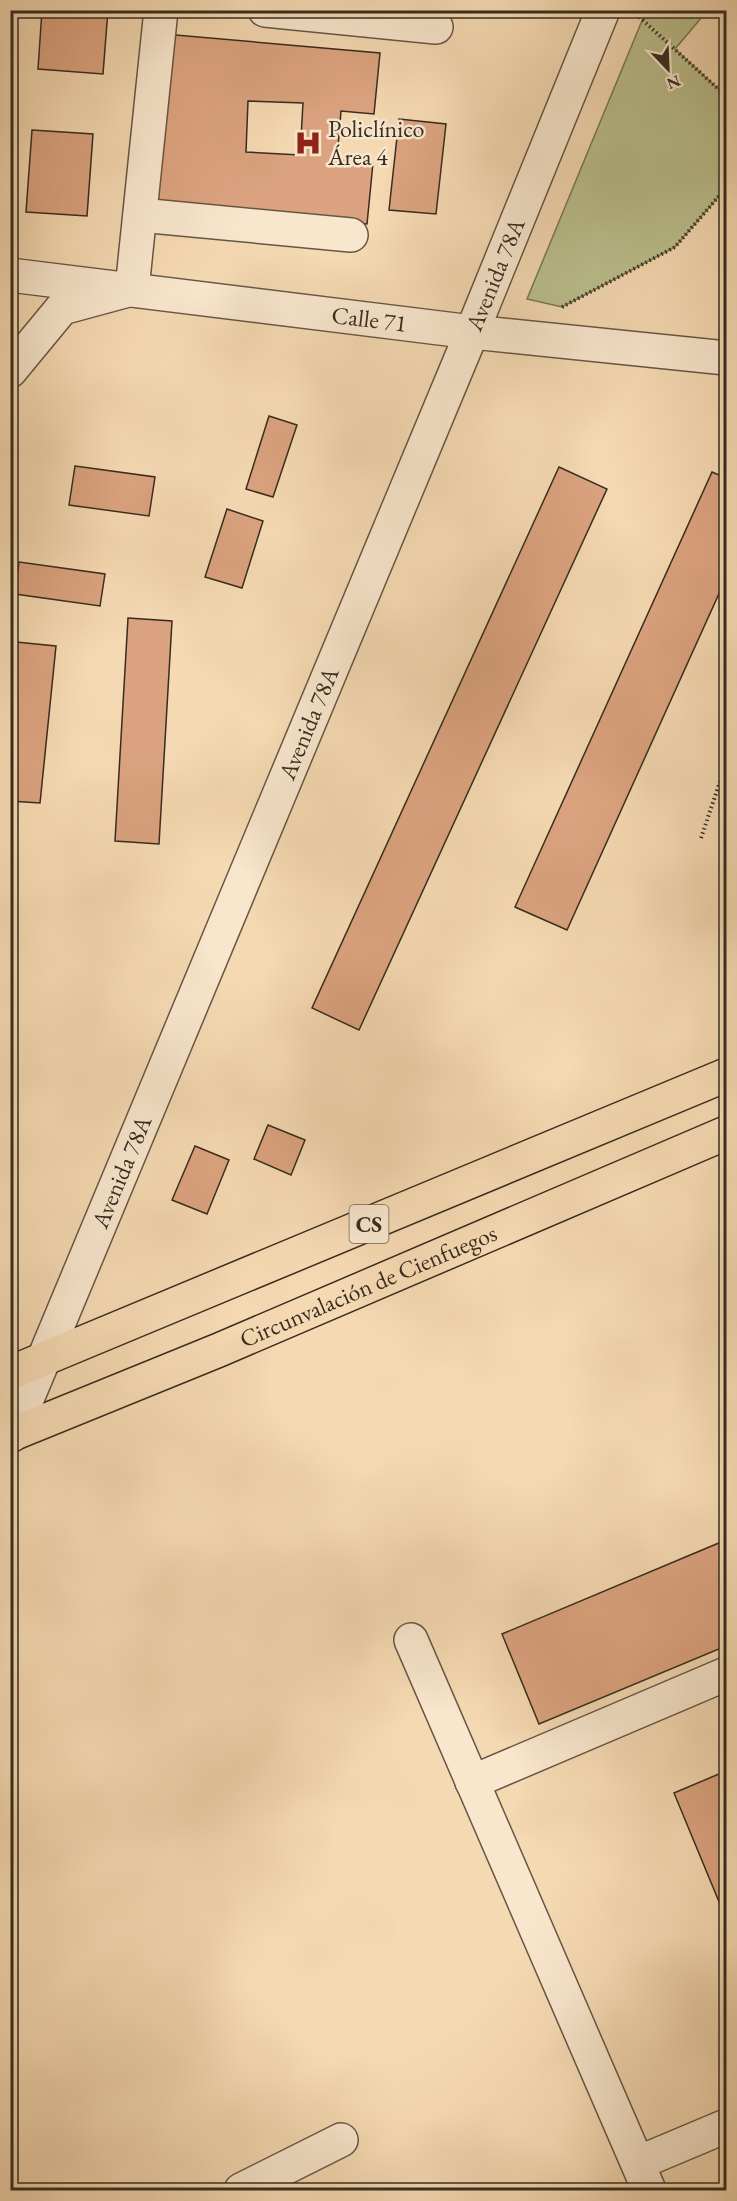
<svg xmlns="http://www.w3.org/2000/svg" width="737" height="2201" font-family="'EB Garamond',serif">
  <rect width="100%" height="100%" fill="#f5d9b2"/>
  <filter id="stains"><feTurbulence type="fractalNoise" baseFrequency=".00333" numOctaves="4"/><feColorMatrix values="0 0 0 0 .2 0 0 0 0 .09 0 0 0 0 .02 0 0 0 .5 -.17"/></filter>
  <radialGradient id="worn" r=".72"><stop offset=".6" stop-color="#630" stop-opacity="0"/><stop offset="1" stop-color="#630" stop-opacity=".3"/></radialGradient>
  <!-- green -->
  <path fill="#babf8d" stroke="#787656" stroke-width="1.5" d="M646 11H707L675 49 726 96V188L675 247 562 307 527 299Z"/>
  <!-- building -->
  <g fill="#dba37f" stroke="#372c20" stroke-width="1.5" fill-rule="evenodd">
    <path d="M42 10H108L103 74 38 69Z"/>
    <path d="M164 34 380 53 374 114 341 111 337 160 373 163 367 224 148 204ZM248 101 303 103 300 155 246 152Z"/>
    <path d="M399 119 446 124 436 214 389 210Z"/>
    <path d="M32 130 93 134 87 216 26 212Z"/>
    <path d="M269 416 297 425 273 497 246 489Z"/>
    <path d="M75 466 155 477 149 516 69 505Z"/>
    <path d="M559 467 607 489 359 1030 312 1008Z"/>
    <path d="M712 472 726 478V578L567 930 515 907Z"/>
    <path d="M227 509 263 521 242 588 205 577Z"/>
    <path d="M19 562 105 574 100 606 15 594Z"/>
    <path d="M128 618 172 621 159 844 115 841Z"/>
    <path d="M16 642 56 646 40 803 10 801V694Z"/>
    <path d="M10 847H13L10 878Z"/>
    <path d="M268 1125 305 1140 291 1175 254 1159Z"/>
    <path d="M195 1146 229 1160 207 1214 172 1200Z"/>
    <path d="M726 1540V1646L539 1724 502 1634Z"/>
    <path d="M726 1771V1907L722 1909 674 1793Z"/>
  </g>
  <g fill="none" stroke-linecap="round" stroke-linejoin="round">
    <defs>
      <g id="minor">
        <path d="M265 10 436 27"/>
        <path d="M140 215 351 235"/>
        <path id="s1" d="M10 275 472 332 726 358"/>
        <path d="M10 371 62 308 132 289 161 10"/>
        <path id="s2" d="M12 1435 472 332 603 10"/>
        <path d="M411 1640 649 2190"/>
        <path d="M472 1782 726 1674"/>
        <path d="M638 2163 726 2126"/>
        <path d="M241 2190 341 2140"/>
      </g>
      <g id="highway">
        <path d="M10 1373 726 1075"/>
        <path id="s3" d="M10 1435 219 1350 726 1133"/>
      </g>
    </defs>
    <!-- minor casing -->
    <use href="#minor" stroke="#665744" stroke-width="36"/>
    <!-- highway casing -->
    <use href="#highway" stroke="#372c20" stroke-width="36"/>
    <!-- path -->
    <g stroke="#372c20" stroke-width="4" stroke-dasharray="1.5 3" stroke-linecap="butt">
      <path d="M636 14 726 96"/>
      <path d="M562 307 675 247 726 188"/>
      <path d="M701 838 726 764"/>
    </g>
    <!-- minor -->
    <use href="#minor" stroke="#f8e6cd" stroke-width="33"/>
    <!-- highway -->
    <use href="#highway" stroke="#f5d9b2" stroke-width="33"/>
  </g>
  <!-- icons -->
  <defs>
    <symbol id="hospital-bare" viewBox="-9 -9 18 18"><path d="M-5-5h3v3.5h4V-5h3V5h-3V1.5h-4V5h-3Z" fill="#8f2418" stroke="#f8e6cd" stroke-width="2.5" paint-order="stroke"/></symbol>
  </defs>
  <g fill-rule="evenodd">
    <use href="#hospital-bare" x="289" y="124" width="38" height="38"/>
  </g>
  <g text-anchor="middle" stroke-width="5" stroke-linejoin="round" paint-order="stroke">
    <!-- shield labels -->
    <rect fill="#f8e6cd" stroke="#716454" stroke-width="1.5" x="349.5" y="1205" width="39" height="38" rx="4.5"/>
    <g font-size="22" font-weight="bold" fill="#372c20">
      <text x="369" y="1232">CS</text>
    </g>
    <!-- poi labels -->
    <g font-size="24" fill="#372c20" stroke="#f8e6cd" text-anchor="start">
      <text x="328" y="137">Policlínico<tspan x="328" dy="28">Área 4</tspan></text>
    </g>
    <!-- street labels -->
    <g font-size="24" fill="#372c20" stroke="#f8e6cd">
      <text dy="8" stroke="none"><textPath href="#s2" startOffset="1257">Avenida 78A</textPath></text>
      <text dy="8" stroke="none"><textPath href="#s1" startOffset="362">Calle 71</textPath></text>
      <text dy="8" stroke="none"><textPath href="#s2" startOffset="771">Avenida 78A</textPath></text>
      <text dy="8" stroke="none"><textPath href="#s2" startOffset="285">Avenida 78A</textPath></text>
      <text dy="8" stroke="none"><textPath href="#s3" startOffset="388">Circunvalación de Cienfuegos</textPath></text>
    </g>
  </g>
  <!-- margin -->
  <rect width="737" height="2201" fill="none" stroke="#f5d9b2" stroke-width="36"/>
  <rect x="12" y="12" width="713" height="2177" fill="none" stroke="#372c20" stroke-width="3"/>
  <rect x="18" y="18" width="701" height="2165" fill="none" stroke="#372c20" stroke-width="1.5"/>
  <!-- north arrow -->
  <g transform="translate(668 69) rotate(157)" stroke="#f8e6cd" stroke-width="4.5" paint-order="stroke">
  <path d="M0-4.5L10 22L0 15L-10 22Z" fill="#372c20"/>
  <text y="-9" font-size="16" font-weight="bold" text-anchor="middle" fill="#372c20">N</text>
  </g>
  <rect width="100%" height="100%" filter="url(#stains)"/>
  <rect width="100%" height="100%" fill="url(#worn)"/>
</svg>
